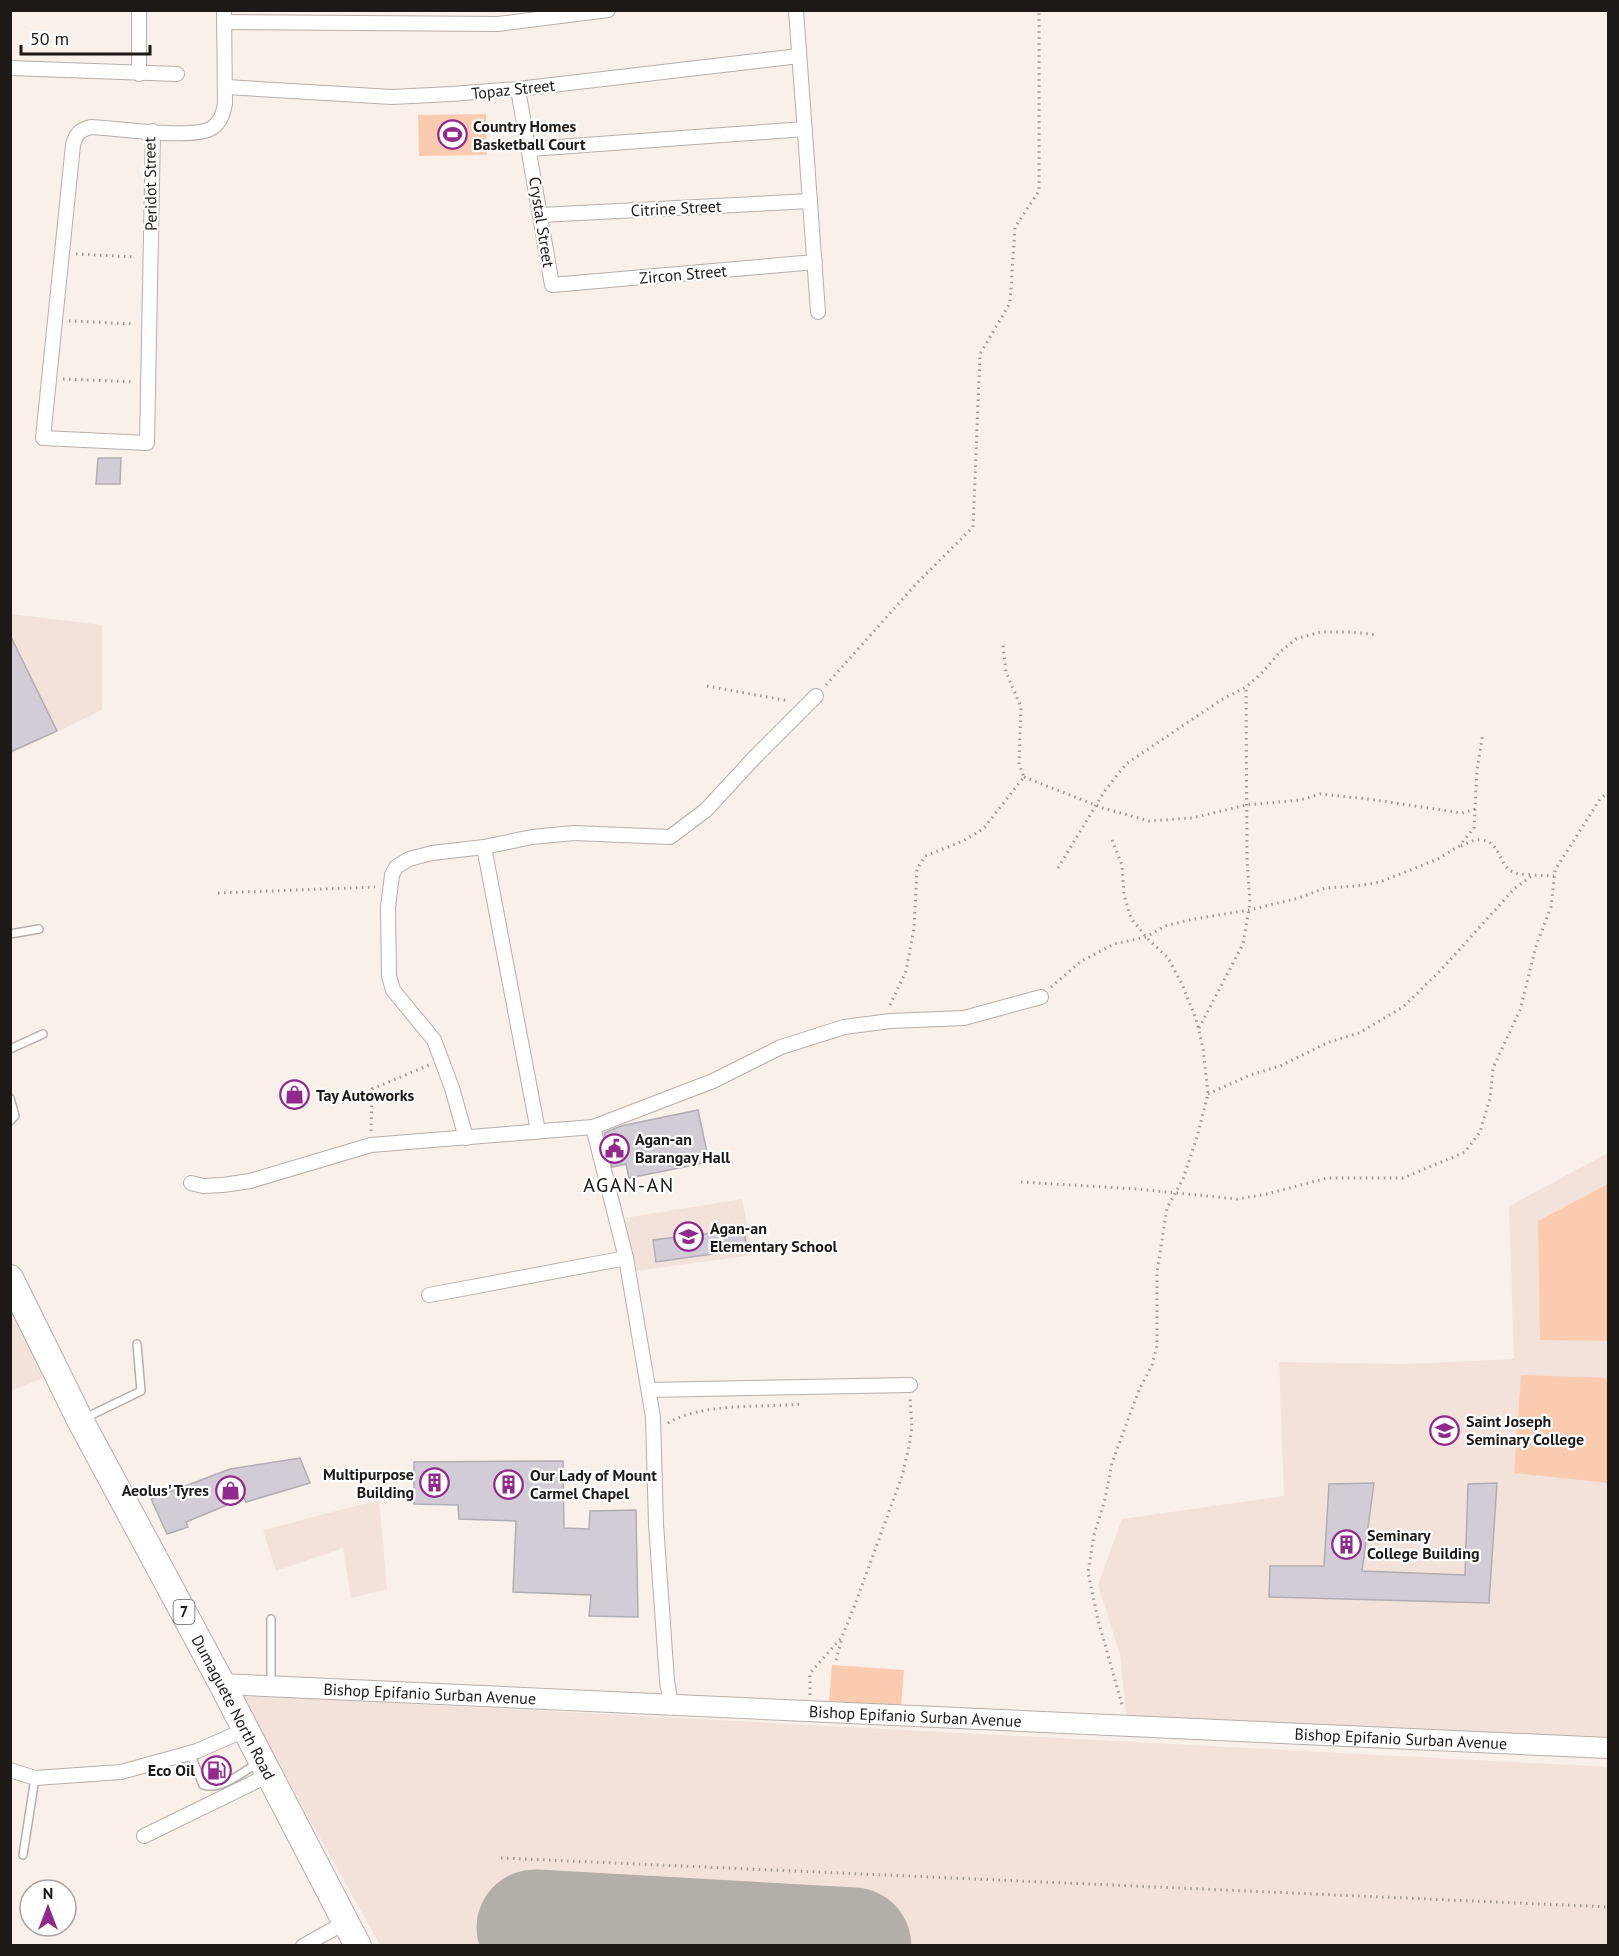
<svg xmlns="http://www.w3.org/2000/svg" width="1619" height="1956" font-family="'PT Sans',sans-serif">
  <rect width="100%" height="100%" fill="#f9f0ea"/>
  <!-- built -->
  <g fill="#f3e2d9">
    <path d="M11 614 102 625V710L11 754Z"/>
    <path d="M1608 1153V1744L1127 1722 1120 1654 1098 1585 1122 1519 1284 1496 1279 1362 1404 1364 1514 1359 1509 1206Z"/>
    <path d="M742 1199 753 1255 636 1271 624 1218Z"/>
    <path d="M10 1308 45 1377 11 1391H10Z"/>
    <path d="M379 1500 387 1589 351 1598 343 1548 276 1571 263 1530Z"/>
    <path d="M240 1695 1608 1767V1945H380Z"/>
  </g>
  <!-- green -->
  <g fill="#fbcbb0">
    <path d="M486 114 487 155 419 156 418 115Z"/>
    <path d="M1608 1184V1341L1540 1340 1538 1221Z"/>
    <path d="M1521 1375 1608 1378V1483L1514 1473Z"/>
    <path d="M832 1665 904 1670 901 1706 829 1701Z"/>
  </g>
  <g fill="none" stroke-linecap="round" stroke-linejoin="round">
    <!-- taxiway -->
    <path stroke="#b4aea9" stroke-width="46" d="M809 1943 811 1946"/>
    <!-- runway -->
    <path stroke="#b4aea9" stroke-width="117" d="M535 1928 853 1946"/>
  </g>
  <!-- building -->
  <g fill="#d1ccd5" stroke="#b1adb4" stroke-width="1.5">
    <path d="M98 458H121L120 484H96Z"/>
    <path d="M10 635 57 731 10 752Z"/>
    <path d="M698 1110 709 1162 629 1178 626 1164 612 1167 604 1133 621 1126Z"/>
    <path d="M744 1229 747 1249 656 1262 653 1240Z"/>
    <path d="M300 1458 310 1483 246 1502 244 1498 186 1522 188 1527 167 1534 151 1499 230 1469Z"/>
    <path d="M563 1461 564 1528 589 1529 590 1511 636 1510 638 1617 589 1616 591 1595 513 1592 516 1521 459 1519 458 1505 414 1504V1462Z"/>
    <path d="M1374 1483 1362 1571 1465 1575 1468 1484 1497 1483 1489 1603 1269 1597 1270 1566H1324L1329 1484Z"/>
  </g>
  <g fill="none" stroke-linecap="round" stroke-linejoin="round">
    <defs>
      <g id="lane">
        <path d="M10 934 39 929"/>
        <path d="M10 1049 43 1034"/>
        <path d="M10 1098 15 1116 10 1121"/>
        <path d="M85 1418 141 1391 137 1344"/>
        <path d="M271 1619V1683"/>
        <path d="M190 1753 203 1785C221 1791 244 1771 259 1762"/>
        <path d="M23 1855 35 1778"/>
      </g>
      <g id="street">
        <path d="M796 10 818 312"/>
        <path d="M224 22 498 24 608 10"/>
        <path d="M10 68 177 74"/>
        <path d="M139 74V10"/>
        <path d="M226 87 392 97 451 94 518 89 799 56"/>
        <path d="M518 89 552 285 815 262"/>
        <path d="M153 131 147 443 43 438 73 145C76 133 80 130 91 127 116 128 194 140 212 128 221 122 223 113 225 104L224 10"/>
        <path d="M530 149 805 129"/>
        <path d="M541 215 810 201"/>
        <path d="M484 847 538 1131"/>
        <path d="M593 1127 626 1258 653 1417 656 1524 667 1681 671 1705"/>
        <path d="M466 1138 452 1088 434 1040 393 990 389 976 388 907 392 875 396 867 409 859 432 853 484 847 532 837 574 833 670 837 706 810 754 758 816 696"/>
        <path d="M191 1183 203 1186 223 1185 250 1181 371 1145 593 1127 713 1081 781 1047 844 1027 890 1021 964 1018 1041 997"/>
        <path d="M429 1295 626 1258"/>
        <path d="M649 1390 910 1385"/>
        <path d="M10 1770 35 1778 121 1772 197 1751 245 1730"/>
        <path d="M144 1836 269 1775"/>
        <path d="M303 1946 346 1922"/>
      </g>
      <g id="secondary">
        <path id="s1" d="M222 1684 1608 1748"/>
      </g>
      <g id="highway">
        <path id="s2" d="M10 1278 80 1420 222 1684 358 1946"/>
      </g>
    </defs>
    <!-- lane casing -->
    <use href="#lane" stroke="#b7aea9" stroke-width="10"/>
    <!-- street casing -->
    <use href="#street" stroke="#b7aea9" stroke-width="16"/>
    <!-- secondary casing -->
    <use href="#secondary" stroke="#b7aea9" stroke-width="22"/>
    <!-- highway casing -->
    <use href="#highway" stroke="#b7aea9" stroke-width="28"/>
    <!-- path -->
    <g stroke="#9e9893" stroke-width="3" stroke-dasharray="1.5 4.5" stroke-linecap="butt">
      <path d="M76 254 135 257"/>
      <path d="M69 321 135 324"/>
      <path d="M63 379 135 382"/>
      <path d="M826 685 916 584 973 527 980 354 1010 303 1015 227 1039 191V10"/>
      <path d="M707 686 789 701"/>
      <path d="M1024 777 1103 808 1149 821 1192 818 1246 805 1300 800 1320 794 1368 799 1462 813 1476 809"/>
      <path d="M1112 840 1122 865 1124 895 1131 918 1146 937 1168 958 1182 984 1196 1019 1203 1048 1208 1094 1197 1137 1183 1179 1167 1208 1157 1272V1346L1152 1365 1139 1390 1112 1463 1105 1499 1094 1535 1088 1572 1098 1620 1123 1708"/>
      <path d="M1461 846C1466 844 1474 839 1480 840 1501 840 1498 866 1513 872 1519 875 1527 874 1533 875"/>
      <path d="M1058 868 1104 792 1126 764 1221 700 1246 687 1261 674 1280 652 1296 639 1320 632H1352L1378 635"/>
      <path d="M218 893 375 887"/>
      <path d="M1051 987 1080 962 1114 944 1146 937 1165 926 1189 920 1249 910 1299 898 1325 888 1357 886 1380 882 1438 859 1459 846 1474 828 1477 770 1483 733"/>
      <path d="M890 1005 906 971 914 928 917 869 925 856 963 841 983 829 1024 777 1019 764 1021 707 1006 672 1003 645"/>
      <path d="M1199 1028 1243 944 1250 903 1247 859 1246 687"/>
      <path d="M1208 1094 1250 1075 1280 1066 1329 1042 1359 1033 1403 1007 1440 971 1514 889 1533 875 1554 876"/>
      <path d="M371 1131 372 1089 429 1065"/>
      <path d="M1021 1182 1137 1189 1237 1199 1267 1194 1327 1178H1403L1465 1152 1480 1132 1490 1098 1493 1068 1520 1010 1536 946 1551 907 1555 870 1600 799 1608 793"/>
      <path d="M668 1423C703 1402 761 1408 802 1404"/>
      <path d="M836 1660 842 1638"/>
      <path d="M810 1695V1673L842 1637 856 1602 902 1476 909 1447 912 1427 910 1398"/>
      <path d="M501 1858 1608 1907"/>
    </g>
    <!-- lane -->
    <use href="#lane" stroke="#fff" stroke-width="7"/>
    <!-- street -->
    <use href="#street" stroke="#fff" stroke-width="14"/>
    <!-- secondary -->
    <use href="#secondary" stroke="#fff" stroke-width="20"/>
    <!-- highway -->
    <use href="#highway" stroke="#fff" stroke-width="26"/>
  </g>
  <!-- icons -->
  <defs>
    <symbol id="stadium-ring" viewBox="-11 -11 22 22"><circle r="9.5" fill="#fff" stroke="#92298c" stroke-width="1.5"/><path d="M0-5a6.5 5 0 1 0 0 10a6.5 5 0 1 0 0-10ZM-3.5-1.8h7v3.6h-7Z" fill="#92298c"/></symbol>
    <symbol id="shop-ring" viewBox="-11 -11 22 22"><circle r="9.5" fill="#fff" stroke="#92298c" stroke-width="1.5"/><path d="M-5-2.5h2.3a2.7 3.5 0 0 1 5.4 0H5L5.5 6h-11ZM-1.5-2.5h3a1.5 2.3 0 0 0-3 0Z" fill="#92298c"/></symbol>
    <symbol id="civic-ring" viewBox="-11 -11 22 22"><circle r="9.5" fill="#fff" stroke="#92298c" stroke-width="1.5"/><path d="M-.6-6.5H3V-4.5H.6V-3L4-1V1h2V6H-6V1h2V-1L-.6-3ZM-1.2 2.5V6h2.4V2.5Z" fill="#92298c"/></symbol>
    <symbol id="school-ring" viewBox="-11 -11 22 22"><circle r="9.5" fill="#fff" stroke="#92298c" stroke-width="1.5"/><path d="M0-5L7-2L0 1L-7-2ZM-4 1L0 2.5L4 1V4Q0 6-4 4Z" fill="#92298c"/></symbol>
    <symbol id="university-ring" viewBox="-11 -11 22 22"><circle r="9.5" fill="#fff" stroke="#92298c" stroke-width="1.5"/><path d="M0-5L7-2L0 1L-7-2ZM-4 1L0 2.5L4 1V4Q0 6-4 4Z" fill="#92298c"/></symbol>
    <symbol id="building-ring" viewBox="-11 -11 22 22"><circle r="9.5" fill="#fff" stroke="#92298c" stroke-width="1.5"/><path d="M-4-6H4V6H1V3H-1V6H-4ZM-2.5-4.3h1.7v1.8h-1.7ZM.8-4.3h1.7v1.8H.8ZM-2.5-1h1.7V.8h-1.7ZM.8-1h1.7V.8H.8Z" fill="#92298c"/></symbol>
    <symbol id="fuel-ring" viewBox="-11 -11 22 22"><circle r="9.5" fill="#fff" stroke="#92298c" stroke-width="1.5"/><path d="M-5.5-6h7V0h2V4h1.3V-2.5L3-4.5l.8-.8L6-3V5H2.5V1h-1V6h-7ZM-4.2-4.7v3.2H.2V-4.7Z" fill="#92298c"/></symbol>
  </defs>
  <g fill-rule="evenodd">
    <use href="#stadium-ring" x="436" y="118" width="33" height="33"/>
    <use href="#shop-ring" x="278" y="1078" width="33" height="33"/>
    <use href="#civic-ring" x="598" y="1132" width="33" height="33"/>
    <use href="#school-ring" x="672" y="1220" width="33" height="33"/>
    <use href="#university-ring" x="1428" y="1414" width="33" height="33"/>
    <use href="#building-ring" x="418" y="1466" width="33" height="33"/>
    <use href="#building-ring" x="492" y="1468" width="33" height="33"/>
    <use href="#shop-ring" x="214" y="1474" width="33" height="33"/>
    <use href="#building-ring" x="1330" y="1528" width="33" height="33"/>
    <use href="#fuel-ring" x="200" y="1754" width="33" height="33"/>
  </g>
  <g text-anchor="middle" stroke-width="4.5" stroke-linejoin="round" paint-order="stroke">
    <!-- shield labels -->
    <rect fill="#fff" stroke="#605e5d" stroke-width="1.5" x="173.5" y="1600" width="21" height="24" rx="4.5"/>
    <g font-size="15" font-weight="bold" fill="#1c1917">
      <text x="184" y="1617">7</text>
    </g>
    <!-- street labels -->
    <g font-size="16" fill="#1c1917" stroke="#fff">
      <text transform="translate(513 89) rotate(-6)" y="6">Topaz Street</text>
      <text transform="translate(150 184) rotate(-91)" y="6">Peridot Street</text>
      <text transform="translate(676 208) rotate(-3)" y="6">Citrine Street</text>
      <text transform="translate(542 222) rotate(81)" y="6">Crystal Street</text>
      <text transform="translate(683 274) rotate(-5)" y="6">Zircon Street</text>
      <text dy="6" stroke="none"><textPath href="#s1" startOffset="208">Bishop Epifanio Surban Avenue</textPath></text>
      <text dy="6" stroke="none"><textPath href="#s2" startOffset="484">Dumaguete North Road</textPath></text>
      <text dy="6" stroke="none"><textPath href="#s1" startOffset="694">Bishop Epifanio Surban Avenue</textPath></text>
      <text dy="6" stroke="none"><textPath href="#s1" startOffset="1180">Bishop Epifanio Surban Avenue</textPath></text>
    </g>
    <!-- poi labels -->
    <g font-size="16" font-weight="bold" fill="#1c1917" stroke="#fff" text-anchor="start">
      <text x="473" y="132">Country Homes<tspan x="473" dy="18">Basketball Court</tspan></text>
      <text x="316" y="1101">Tay Autoworks</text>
      <text x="635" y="1145">Agan-an<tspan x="635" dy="18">Barangay Hall</tspan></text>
      <text x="710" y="1234">Agan-an<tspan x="710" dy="18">Elementary School</tspan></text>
      <text x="1466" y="1427">Saint Joseph<tspan x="1466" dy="18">Seminary College</tspan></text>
      <text x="414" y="1480" text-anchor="end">Multipurpose<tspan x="414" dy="18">Building</tspan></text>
      <text x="530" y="1481">Our Lady of Mount<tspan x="530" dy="18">Carmel Chapel</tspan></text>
      <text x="209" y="1496" text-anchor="end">Aeolus' Tyres</text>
      <text x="1367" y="1541">Seminary<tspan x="1367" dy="18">College Building</tspan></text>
      <text x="195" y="1776" text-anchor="end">Eco Oil</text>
    </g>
    <!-- quarter labels -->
    <g font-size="20" letter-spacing="1.5" fill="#1c1917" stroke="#fff">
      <text x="629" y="1192">AGAN-AN</text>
    </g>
  </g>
  <!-- border -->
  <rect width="1619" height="1956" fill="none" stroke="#1c1917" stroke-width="24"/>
  <!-- north arrow -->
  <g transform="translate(48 1908)"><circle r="28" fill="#ffffff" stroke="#a4a3a2" stroke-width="1.5"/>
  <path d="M0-4.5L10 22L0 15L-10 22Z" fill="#92298c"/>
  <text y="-9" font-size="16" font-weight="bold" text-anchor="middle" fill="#1c1917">N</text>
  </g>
  <!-- scale -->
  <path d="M21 45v9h129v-9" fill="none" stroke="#1c1917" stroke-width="3"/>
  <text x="30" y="45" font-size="18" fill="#1c1917" stroke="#ffffff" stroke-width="4.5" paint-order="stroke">50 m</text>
</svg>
